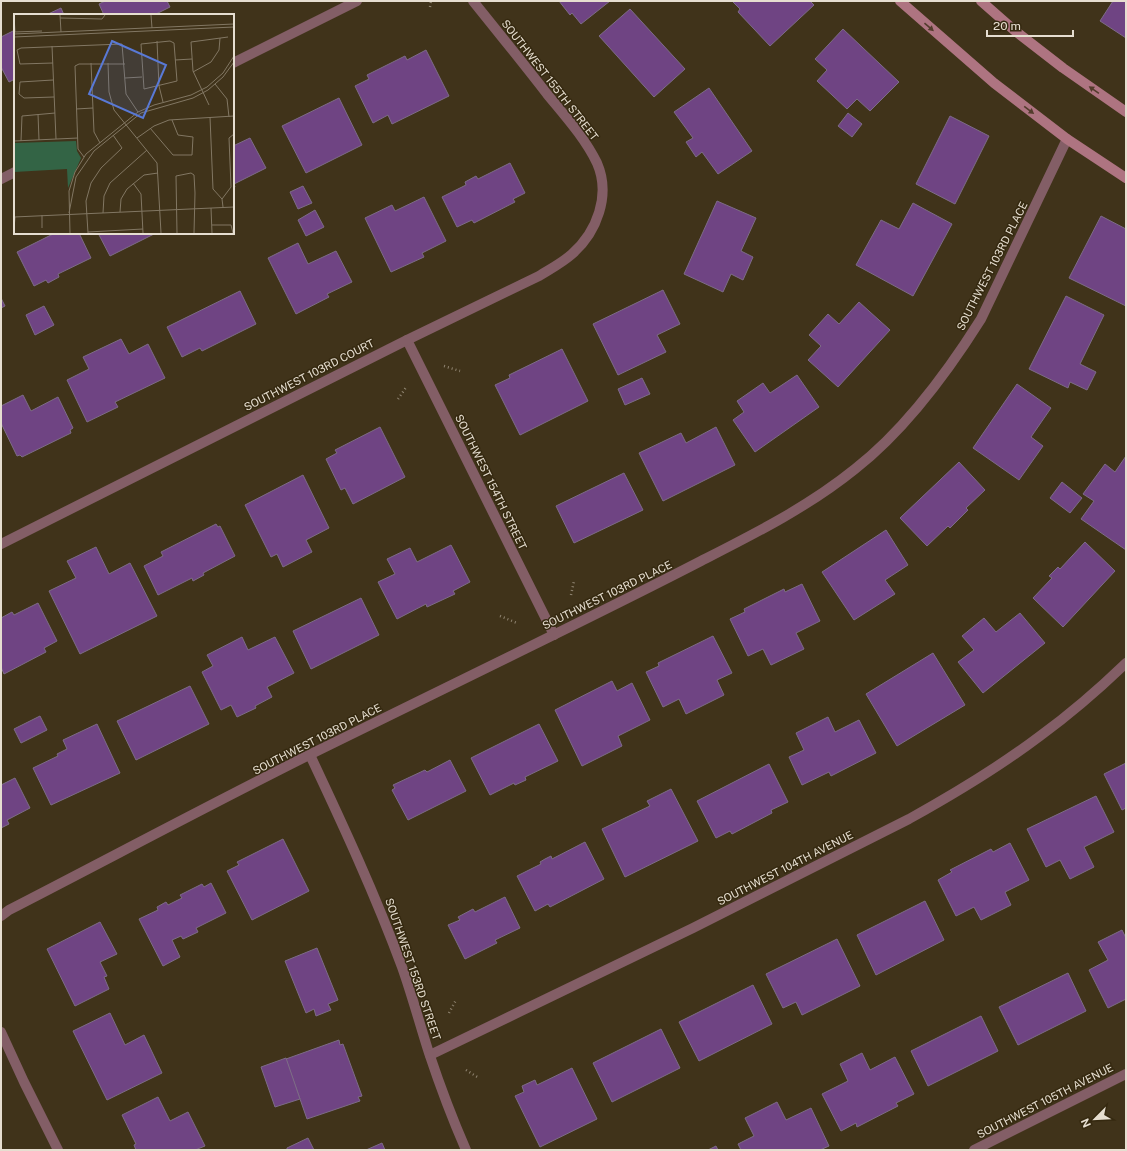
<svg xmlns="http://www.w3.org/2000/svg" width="1127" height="1151" font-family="'Public Sans',sans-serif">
  <rect width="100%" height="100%" fill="#40331a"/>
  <!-- building -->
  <g fill="#6f4483" stroke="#7d6c86">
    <path d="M105 1H167L170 7 154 15H104L99 4Z"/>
    <path d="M559 1H610L581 24 572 13 570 15Z"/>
    <path d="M732 1H810L814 5 770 46 738 12 740 9Z"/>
    <path d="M1113 1H1126V38L1100 21Z"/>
    <path d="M61 8 64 15H46Z"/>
    <path d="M630 9 685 69 654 97 599 36Z"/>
    <path d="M843 29 899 82 870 111 857 99 847 109 817 81 827 70 815 59Z"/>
    <path d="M15 30V79L9 82 1 67V37Z"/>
    <path d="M426 50 449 96 392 124 388 115 373 123 355 86 369 79 367 75 405 56 407 60Z"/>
    <path d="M709 88 752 151 718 174 702 152 696 157 686 142 693 138 674 112Z"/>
    <path d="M339 98 362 145 306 173 282 126Z"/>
    <path d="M848 113 862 124 852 137 838 126Z"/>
    <path d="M950 116 989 136 955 204 916 184Z"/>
    <path d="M250 138 266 168 234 184 235 187 233 188V146Z"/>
    <path d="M510 163 525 193 513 199 515 202 474 223 472 220 457 227 442 197 466 185 465 182 476 176 478 179Z"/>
    <path d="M303 186 312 203 298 209 290 192Z"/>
    <path d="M424 197 446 241 422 253 424 257 391 272 365 218 392 205 395 211Z"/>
    <path d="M717 201 756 218 741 251 753 257 743 280 731 274 723 292 684 274Z"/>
    <path d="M913 203 952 224 913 296 856 265 881 220 899 229Z"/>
    <path d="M315 210 324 227 306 236 298 220Z"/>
    <path d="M1101 216 1126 229V306L1069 278Z"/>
    <path d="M55 233H79L91 258 58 274 59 277 48 283 46 280 34 286 17 252Z"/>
    <path d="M98 233H156L110 256Z"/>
    <path d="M298 243 308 264 336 251 352 282 327 294 329 297 296 314 268 258Z"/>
    <path d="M663 290 680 324 657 335 666 352 618 375 593 324Z"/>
    <path d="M240 291 256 324 202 351 200 348 182 357 167 327Z"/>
    <path d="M1066 296 1104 315 1080 364 1096 372 1087 390 1070 382 1068 388 1029 369Z"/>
    <path d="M1 298 5 306 1 308Z"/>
    <path d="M859 302 890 330 838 387 808 360 821 346 809 335 828 314 839 324Z"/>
    <path d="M44 306 54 325 35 335 26 315Z"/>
    <path d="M121 339 129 354 148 344 165 378 115 402 118 407 87 422 67 380 89 369 83 357Z"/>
    <path d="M562 349 588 401 520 435 495 385 510 378 509 375Z"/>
    <path d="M797 375 819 407 755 452 733 420 744 412 737 401 763 383 770 393Z"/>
    <path d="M642 378 650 394 625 405 618 389Z"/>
    <path d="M1017 384 1051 408 1031 437 1043 446 1019 480 973 448Z"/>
    <path d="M23 395 31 411 58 397 73 428 70 430 71 433 22 457 20 455 17 456 1 423V406Z"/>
    <path d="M380 427 405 477 353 504 345 488 341 490 326 459 337 453 335 450Z"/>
    <path d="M716 427 735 465 663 501 639 453 681 433 686 443Z"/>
    <path d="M1126 456V550L1081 519 1094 501 1083 494 1105 464 1115 472Z"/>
    <path d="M959 462 985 490 966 508 968 510 950 528 948 526 927 546 900 518Z"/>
    <path d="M624 473 643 510 574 543 556 506Z"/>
    <path d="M303 475 329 528 306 540 312 552 283 567 277 554 271 557 245 505Z"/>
    <path d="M1062 482 1082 498 1070 513 1050 498Z"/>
    <path d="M216 524 218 527 220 526 235 556 203 573 204 575 193 581 192 578 158 595 144 566 163 556 161 552Z"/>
    <path d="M886 530 908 565 885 580 895 594 854 620 822 572Z"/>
    <path d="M1085 542 1115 571 1063 627 1033 598 1052 578 1049 576 1058 567 1060 569Z"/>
    <path d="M451 545 470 582 453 591 455 594 427 607 426 604 397 619 378 582 395 574 387 559 410 548 417 562Z"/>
    <path d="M96 547 109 574 130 563 157 616 80 654 49 591 76 578 67 561Z"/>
    <path d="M802 584 820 621 796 633 804 649 771 665 763 649 748 656 730 619 745 612 744 609 784 589 785 592Z"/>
    <path d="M361 598 379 635 311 669 293 631Z"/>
    <path d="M38 603 57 641 44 648 46 652 4 674 1 667V618L12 612 14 615Z"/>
    <path d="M1020 613 1045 643 983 693 958 662 974 650 962 636 984 618 996 632Z"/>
    <path d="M713 636 732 673 717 680 724 695 686 714 679 699 663 707 646 672 659 666 658 663Z"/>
    <path d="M242 637 248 650 275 637 294 673 267 687 272 697 255 706 256 708 237 717 231 705 221 710 202 672 213 666 207 655Z"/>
    <path d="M933 653 965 705 897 746 866 694Z"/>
    <path d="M612 681 617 691 632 683 650 720 618 736 622 746 582 766 555 710Z"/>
    <path d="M190 686 209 724 136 760 117 721Z"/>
    <path d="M40 716 47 730 21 743 14 729Z"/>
    <path d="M828 717 835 732 859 720 876 753 831 776 829 772 802 785 789 757 804 750 796 733Z"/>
    <path d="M97 724 120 773 51 805 33 768 58 756 57 754 67 749 63 740Z"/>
    <path d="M539 724 558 761 525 777 526 780 515 785 514 783 490 795 471 758Z"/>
    <path d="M450 760 466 791 408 820 392 790 395 788 393 785 425 770 427 772Z"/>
    <path d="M1126 763V808L1122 810 1104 774Z"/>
    <path d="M769 764 788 802 771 810 772 813 732 834 730 831 716 838 697 801Z"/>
    <path d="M15 778 30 808 7 820 9 824 1 828V785Z"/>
    <path d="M671 789 698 841 625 877 602 829 650 806 647 801Z"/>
    <path d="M1096 796 1114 832 1084 847 1094 867 1070 879 1060 860 1046 867 1027 829Z"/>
    <path d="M283 839 309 891 252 920 227 871 239 865 237 862Z"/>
    <path d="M585 842 604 879 550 907 548 904 535 911 517 876 541 864 540 862 545 859 551 856 552 859Z"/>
    <path d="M1010 843 1029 880 1005 892 1011 905 981 920 974 907 956 916 938 880 952 872 950 870 991 849 993 852Z"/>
    <path d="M211 883 226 913 196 928 198 932 183 939 181 936 172 940 180 957 163 966 139 919 158 910 157 907 166 902 168 905 182 898 180 895 202 884 204 887Z"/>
    <path d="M505 897 520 928 495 940 497 943 465 959 448 925 460 920 458 917 473 909 475 912Z"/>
    <path d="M925 901 944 940 876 975 857 935Z"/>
    <path d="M100 922 117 954 100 962 107 976 104 977 109 989 75 1006 47 949Z"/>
    <path d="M1122 930 1126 938V999L1108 1008 1089 970 1108 960 1098 942Z"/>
    <path d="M837 939 860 986 802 1015 796 1002 783 1008 766 974Z"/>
    <path d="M317 948 338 1000 328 1004 331 1010 316 1016 314 1009 306 1013 285 961Z"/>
    <path d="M1068 973 1086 1011 1018 1045 999 1007Z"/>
    <path d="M753 985 772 1024 699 1061 679 1022Z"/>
    <path d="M110 1013 125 1045 144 1035 162 1073 107 1100 73 1031Z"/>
    <path d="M981 1016 998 1051 928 1086 911 1051Z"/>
    <path d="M661 1029 680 1068 612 1102 593 1063Z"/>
    <path d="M339 1040 340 1045 343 1044 362 1096 358 1097 360 1101 307 1119 286 1059Z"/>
    <path d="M862 1053 870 1070 895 1057 914 1094 896 1103 898 1106 857 1127 856 1123 841 1131 822 1094 848 1081 840 1064Z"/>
    <path d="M286 1058 300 1099 275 1107 261 1067Z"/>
    <path d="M572 1068 597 1119 540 1147 515 1096 524 1092 522 1086 535 1080 537 1085Z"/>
    <path d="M158 1097 170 1121 188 1112 205 1146 195 1150H136L134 1145 136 1144 122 1115Z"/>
    <path d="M777 1102 786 1120 811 1108 829 1146 820 1150H741L738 1144 754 1136 745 1118Z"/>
    <path d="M308 1138 314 1150H287V1148Z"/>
    <path d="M382 1143 385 1150H366Z"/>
    <path d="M716 1146 718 1150H708Z"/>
  </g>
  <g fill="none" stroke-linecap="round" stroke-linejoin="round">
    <!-- path -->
    <g stroke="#908572" stroke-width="2.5" stroke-dasharray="1 3" stroke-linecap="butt">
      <path d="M430 7 431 1"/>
      <path d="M444 366 460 371"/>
      <path d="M398 399 407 386"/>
      <path d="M571 595 574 581"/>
      <path d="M500 616 517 623"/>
      <path d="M449 1013 456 1000"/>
      <path d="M466 1070 479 1078"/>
    </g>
    <!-- street -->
    <g stroke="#835e66" stroke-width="10">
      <path d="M233 63 357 1"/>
      <path d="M1 179 15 172"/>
      <path d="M407 340 554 635"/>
      <path d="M1 544 407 340 539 276C550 269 562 263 572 254 597 232 611 195 597 163 585 138 565 116 547 94 523 63 498 32 473 1"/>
      <path d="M310 755C343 825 375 894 402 967 412 995 420 1025 429 1053 440 1086 452 1118 466 1150"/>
      <path d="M1 916 9 910C110 858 211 804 313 753 383 718 454 684 525 649 584 620 643 591 701 561 754 534 808 507 855 469 905 430 947 373 981 319L1067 139"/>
      <path d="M1 1032 24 1082 58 1150"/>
      <path d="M430 1055 693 928 909 819C954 794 999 767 1040 736 1070 714 1099 689 1126 663"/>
      <path d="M974 1150 1126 1074"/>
    </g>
    <!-- secondary -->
    <g stroke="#ae7481" stroke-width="10">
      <path d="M900 1 994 83 1067 139 1126 178"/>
      <path d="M981 1 1014 30 1063 68 1126 112"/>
    </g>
  </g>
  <!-- one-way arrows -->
  <defs><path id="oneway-solid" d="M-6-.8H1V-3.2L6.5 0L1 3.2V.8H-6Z"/></defs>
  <g fill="#533c2c">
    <use href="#oneway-solid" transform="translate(929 27) rotate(41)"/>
    <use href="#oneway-solid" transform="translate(1094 90) rotate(-145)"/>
    <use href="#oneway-solid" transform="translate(1029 110) rotate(37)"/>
  </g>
  <g text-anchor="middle" stroke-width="3" stroke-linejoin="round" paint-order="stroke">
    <!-- street labels -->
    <g font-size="11" fill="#e6ded0" stroke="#352910">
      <text transform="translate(550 80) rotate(52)" y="4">SOUTHWEST 155TH STREET</text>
      <text transform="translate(992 266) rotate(-63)" y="4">SOUTHWEST 103RD PLACE</text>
      <text transform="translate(309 375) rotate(-27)" y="4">SOUTHWEST 103RD COURT</text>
      <text transform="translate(491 482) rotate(64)" y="4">SOUTHWEST 154TH STREET</text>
      <text transform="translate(607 595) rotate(-26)" y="4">SOUTHWEST 103RD PLACE</text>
      <text transform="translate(317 739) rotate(-27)" y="4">SOUTHWEST 103RD PLACE</text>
      <text transform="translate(785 868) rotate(-27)" y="4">SOUTHWEST 104TH AVENUE</text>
      <text transform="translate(413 969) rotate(71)" y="4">SOUTHWEST 153RD STREET</text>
      <text transform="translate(1045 1101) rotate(-27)" y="4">SOUTHWEST 105TH AVENUE</text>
    </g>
  </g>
  <!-- overview -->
  <g transform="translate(14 14)">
    <rect width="220" height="220" fill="#40331a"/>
    <path d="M62 127 63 137 67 144 54 174 53 155 0 158V129Z" fill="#336445"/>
    <path fill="none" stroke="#827763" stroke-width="1" d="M46 1 47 18M137 1 138 14M0 2 1 18M46 4 88 5 91 1M0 18 28 17M0 20 220 10M0 23 220 13M143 27 145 72 149 88M156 27 160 29 163 67 130 75 127 30ZM38 32 42 125M161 46 178 45M39 49 6 50 3 36 7 34 108 30 112 80 124 98M77 49 80 118 86 129M94 49 95 78 100 96 143 149 147 219M179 58 197 48 205 36 206 24M111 64 128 63M39 66 6 68 5 80 10 84 40 83M201 70 213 85 215 103M195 91 179 57 177 28 214 23M62 95 79 94M24 100 25 126M196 103 199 175 208 185M136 114 159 141H178L179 123 164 121 158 106M123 124 140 112 155 106 220 102M0 127 64 124M7 127 8 102 41 99M70 143 64 135 61 52 65 50H111M119 169 127 180 129 219M209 193 208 185 217 173 215 124 220 120M197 194 198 219M106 198 107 185 113 175 130 161 144 159M55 199 62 163 80 137 127 99 179 84 194 76 209 63 220 48M89 199 90 182 96 169 133 136M0 203 220 193M198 211H217L219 219M28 214V201M0 215 1 203M74 218 129 215M56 219 55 177 61 158 72 140 124 98 140 91 177 81 193 73 209 59 220 42M74 219 72 187 77 169 87 154 108 134 99 121M163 219 162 162 177 159 180 161 181 179 180 219"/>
    <path fill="#5979d6" fill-opacity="0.15" stroke="#5979d6" stroke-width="2" d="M98 27 152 51 129 104 75 80Z"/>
    <rect width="220" height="220" fill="none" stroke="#e6ded0" stroke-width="2"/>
  </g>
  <!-- border -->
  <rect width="1127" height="1151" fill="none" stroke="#e6ded0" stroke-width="4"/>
  <!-- north arrow -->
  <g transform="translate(1095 1119) rotate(246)" stroke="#352910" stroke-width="3" paint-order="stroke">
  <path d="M0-3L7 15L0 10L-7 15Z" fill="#e6ded0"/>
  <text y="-6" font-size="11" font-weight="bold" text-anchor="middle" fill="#e6ded0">N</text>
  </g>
  <!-- scale -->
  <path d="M987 30v6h86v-6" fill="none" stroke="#e6ded0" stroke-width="2"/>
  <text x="993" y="30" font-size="12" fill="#e6ded0" stroke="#352910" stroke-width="3" paint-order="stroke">20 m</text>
</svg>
